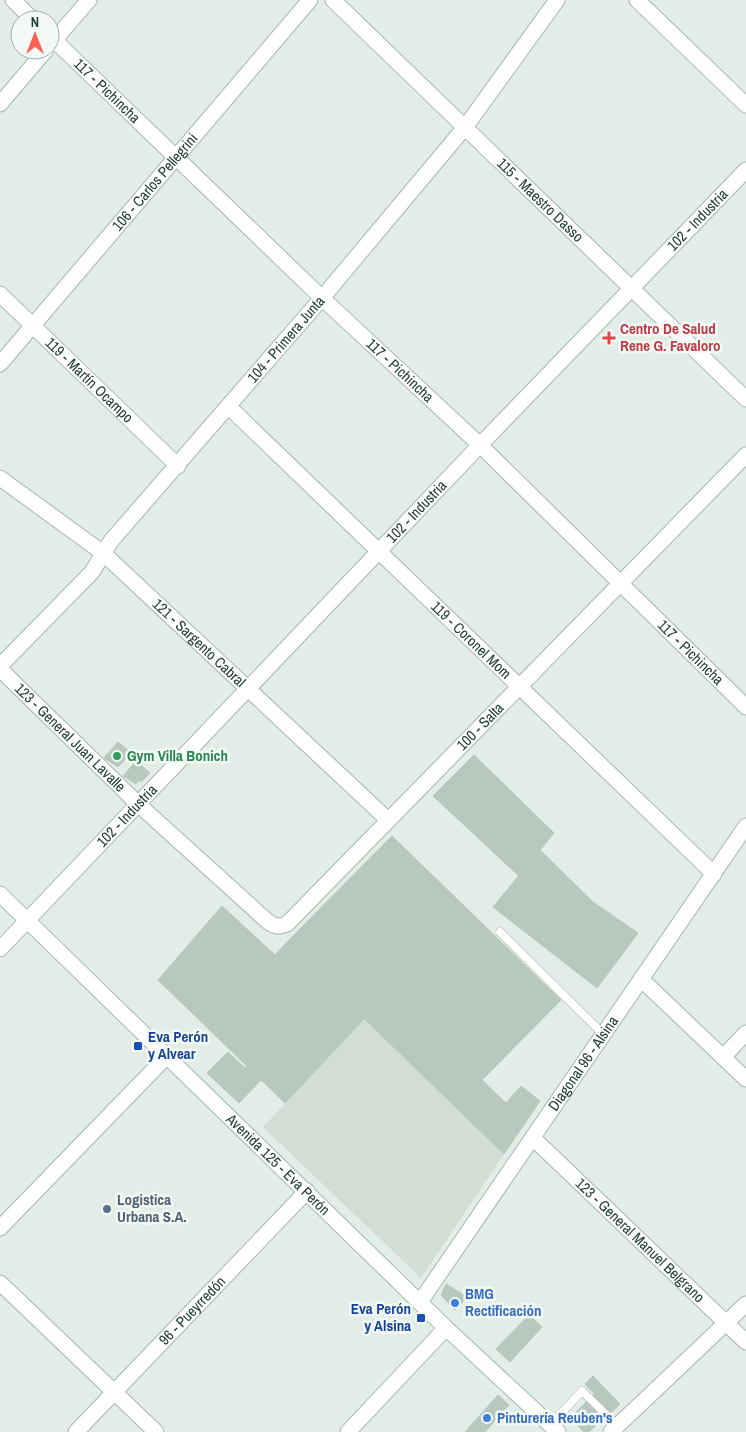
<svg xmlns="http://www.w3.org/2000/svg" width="746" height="1432" font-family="'Archivo Narrow',sans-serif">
  <rect width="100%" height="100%" fill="#e3ede7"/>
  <!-- built -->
  <path fill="#d1ddd5" d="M364 1019 504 1154 421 1278 263 1127Z"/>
  <!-- building -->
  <g fill="#b8c8bf" stroke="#b5c7bd">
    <path d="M118 742 131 753 118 767 104 758Z"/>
    <path d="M474 755 554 833 519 876 433 796Z"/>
    <path d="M136 761 150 773 141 782 139 780 136 784 123 776Z"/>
    <path d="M392 836 561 1000 482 1080 506 1103 521 1086 540 1101 504 1154 286 943Z"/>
    <path d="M540 850 593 902 638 933 597 988 493 907Z"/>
    <path d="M222 906 275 955 286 943 364 1019 285 1103 158 980Z"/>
    <path d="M228 1052 245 1068 247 1066 261 1080 239 1103 207 1073Z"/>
    <path d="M446 1284 467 1297 455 1310 441 1295Z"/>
    <path d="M529 1315 542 1327 510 1362 496 1349Z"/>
    <path d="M593 1376 620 1404 612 1412 585 1384Z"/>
    <path d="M594 1394 611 1411 589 1432H584L570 1418Z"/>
    <path d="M498 1395 509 1405 485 1432H465Z"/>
  </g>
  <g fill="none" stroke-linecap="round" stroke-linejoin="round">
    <defs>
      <g id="lane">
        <path d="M500 932 603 1034"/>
        <path d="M550 1425 582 1391 617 1425"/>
      </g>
      <g id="street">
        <path d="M13 0 33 20"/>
        <path id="s1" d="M333 0 746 399"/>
        <path d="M637 0 746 105"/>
        <path id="s2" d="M50 36 322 298 480 445 746 707"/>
        <path d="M50 45 89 0"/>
        <path d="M0 104 46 50"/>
        <path id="s3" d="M0 294 178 466"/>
        <path id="s4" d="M0 364 310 0"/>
        <path id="s5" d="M229 407 714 874"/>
        <path id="s6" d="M0 478 103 553 388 820"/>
        <path id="s7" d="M0 666 92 572 111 541 322 298 466 126 557 0"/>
        <path id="s8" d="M0 669 138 804 266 920C273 926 278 928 287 924L746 455"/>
        <path id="s9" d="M0 949 480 445 746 170"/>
        <path d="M641 979 746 1079"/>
        <path d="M723 1057 746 1033"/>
        <path id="s10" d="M533 1138 746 1342"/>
        <path d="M0 1228 167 1056"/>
        <path d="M0 1283 156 1432"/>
        <path id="s11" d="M420 1302 746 826"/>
        <path id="s12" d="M76 1432 307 1191"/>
        <path d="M348 1432 446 1328"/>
        <path d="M611 1432 746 1304"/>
      </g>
      <g id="secondary">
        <path id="s13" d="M0 894 446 1328 558 1432"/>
      </g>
    </defs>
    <!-- lane casing -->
    <use href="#lane" stroke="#a5b6ad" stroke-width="9"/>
    <!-- street casing -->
    <use href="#street" stroke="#a5b6ad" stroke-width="17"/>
    <!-- secondary casing -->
    <use href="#secondary" stroke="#a0baad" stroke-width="17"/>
    <!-- lane -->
    <use href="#lane" stroke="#fff" stroke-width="8"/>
    <!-- street -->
    <use href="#street" stroke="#fff" stroke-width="15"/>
    <!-- secondary -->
    <use href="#secondary" stroke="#fff" stroke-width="15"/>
  </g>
  <!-- markers -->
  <path fill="#e0444e" stroke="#f3faf5" stroke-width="2" d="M606.5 330.5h5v5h5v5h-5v5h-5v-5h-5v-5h5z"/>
  <circle fill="#2e9e5b" stroke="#f3faf5" stroke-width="2" cx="117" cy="756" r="5"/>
  <g fill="#1a4fb4" stroke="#f3faf5" stroke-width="2">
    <rect x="133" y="1041" width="10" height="10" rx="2.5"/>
    <rect x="416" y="1313" width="10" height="10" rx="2.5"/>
  </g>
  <circle fill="#5c6f8a" stroke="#f3faf5" stroke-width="2" cx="107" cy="1209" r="5"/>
  <g fill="#3f7fe0" stroke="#f3faf5" stroke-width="2">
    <circle cx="455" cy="1303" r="5"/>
    <circle cx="487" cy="1418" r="5"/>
  </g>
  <g text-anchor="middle" stroke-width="5" stroke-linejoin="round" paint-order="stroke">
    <!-- street labels -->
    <g font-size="15" fill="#214033" stroke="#f3faf5">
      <text dy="5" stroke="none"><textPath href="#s2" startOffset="79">117 - Pichincha</textPath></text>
      <text dy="5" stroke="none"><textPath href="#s4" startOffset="239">106 - Carlos Pellegrini</textPath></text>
      <text dy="5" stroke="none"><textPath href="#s1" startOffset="288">115 - Maestro Dasso</textPath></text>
      <text dy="5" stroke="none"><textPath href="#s9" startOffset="1009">102 - Industria</textPath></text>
      <text dy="5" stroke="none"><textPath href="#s7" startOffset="435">104 - Primera Junta</textPath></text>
      <text dy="5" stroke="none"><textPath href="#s2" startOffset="484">117 - Pichincha</textPath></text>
      <text dy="5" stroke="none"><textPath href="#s3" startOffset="124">119 - Martín Ocampo</textPath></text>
      <text dy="5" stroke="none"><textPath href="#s9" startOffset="604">102 - Industria</textPath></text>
      <text dy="5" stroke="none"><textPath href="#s5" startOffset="336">119 - Coronel Mom</textPath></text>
      <text dy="5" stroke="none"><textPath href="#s6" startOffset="259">121 - Sargento Cabral</textPath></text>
      <text dy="5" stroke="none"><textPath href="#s2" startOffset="889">117 - Pichincha</textPath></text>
      <text dy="5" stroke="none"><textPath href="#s8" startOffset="665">100 - Salta</textPath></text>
      <text dy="5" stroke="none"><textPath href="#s8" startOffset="98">123 - General Juan Lavalle</textPath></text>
      <text dy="5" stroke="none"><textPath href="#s9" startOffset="184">102 - Industria</textPath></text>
      <text dy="5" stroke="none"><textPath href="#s11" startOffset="289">Diagonal 96 - Alsina</textPath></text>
      <text dy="5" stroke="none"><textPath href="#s13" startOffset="388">Avenida 125 - Eva Perón</textPath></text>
      <text dy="5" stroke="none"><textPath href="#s10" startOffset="148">123 - General Manuel Belgrano</textPath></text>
      <text dy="5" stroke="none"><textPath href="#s12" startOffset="168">96 - Pueyrredón</textPath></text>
    </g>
    <!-- health labels -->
    <g font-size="15" font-weight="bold" fill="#be3a42" stroke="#f3faf5" text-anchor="start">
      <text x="620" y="334">Centro De Salud<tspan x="620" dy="17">Rene G. Favaloro</tspan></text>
    </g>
    <!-- leisure labels -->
    <g font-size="15" font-weight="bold" fill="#27864d" stroke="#f3faf5" text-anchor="start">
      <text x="127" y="761">Gym Villa Bonich</text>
    </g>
    <!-- transit labels -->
    <g font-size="15" font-weight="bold" fill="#164399" stroke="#f3faf5" text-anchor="start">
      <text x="148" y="1042">Eva Perón<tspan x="148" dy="17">y Alvear</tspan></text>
      <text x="411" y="1314" text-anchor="end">Eva Perón<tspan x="411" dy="17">y Alsina</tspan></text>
    </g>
    <!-- service labels -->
    <g font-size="15" font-weight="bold" fill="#4e5e75" stroke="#f3faf5" text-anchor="start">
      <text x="117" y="1205">Logistica<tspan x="117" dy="17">Urbana S.A.</tspan></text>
    </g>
    <!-- shop labels -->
    <g font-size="15" font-weight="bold" fill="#366cbe" stroke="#f3faf5" text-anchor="start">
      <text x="465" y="1299">BMG<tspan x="465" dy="17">Rectificación</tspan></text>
      <text x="497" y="1423">Pinturería Reuben's</text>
    </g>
  </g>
  <!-- north arrow -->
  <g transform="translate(35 35)"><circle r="24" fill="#f3faf5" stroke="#9fb0a7"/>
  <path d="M0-4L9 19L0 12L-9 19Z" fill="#f96255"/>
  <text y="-8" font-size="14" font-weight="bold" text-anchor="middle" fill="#214033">N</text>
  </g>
</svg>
